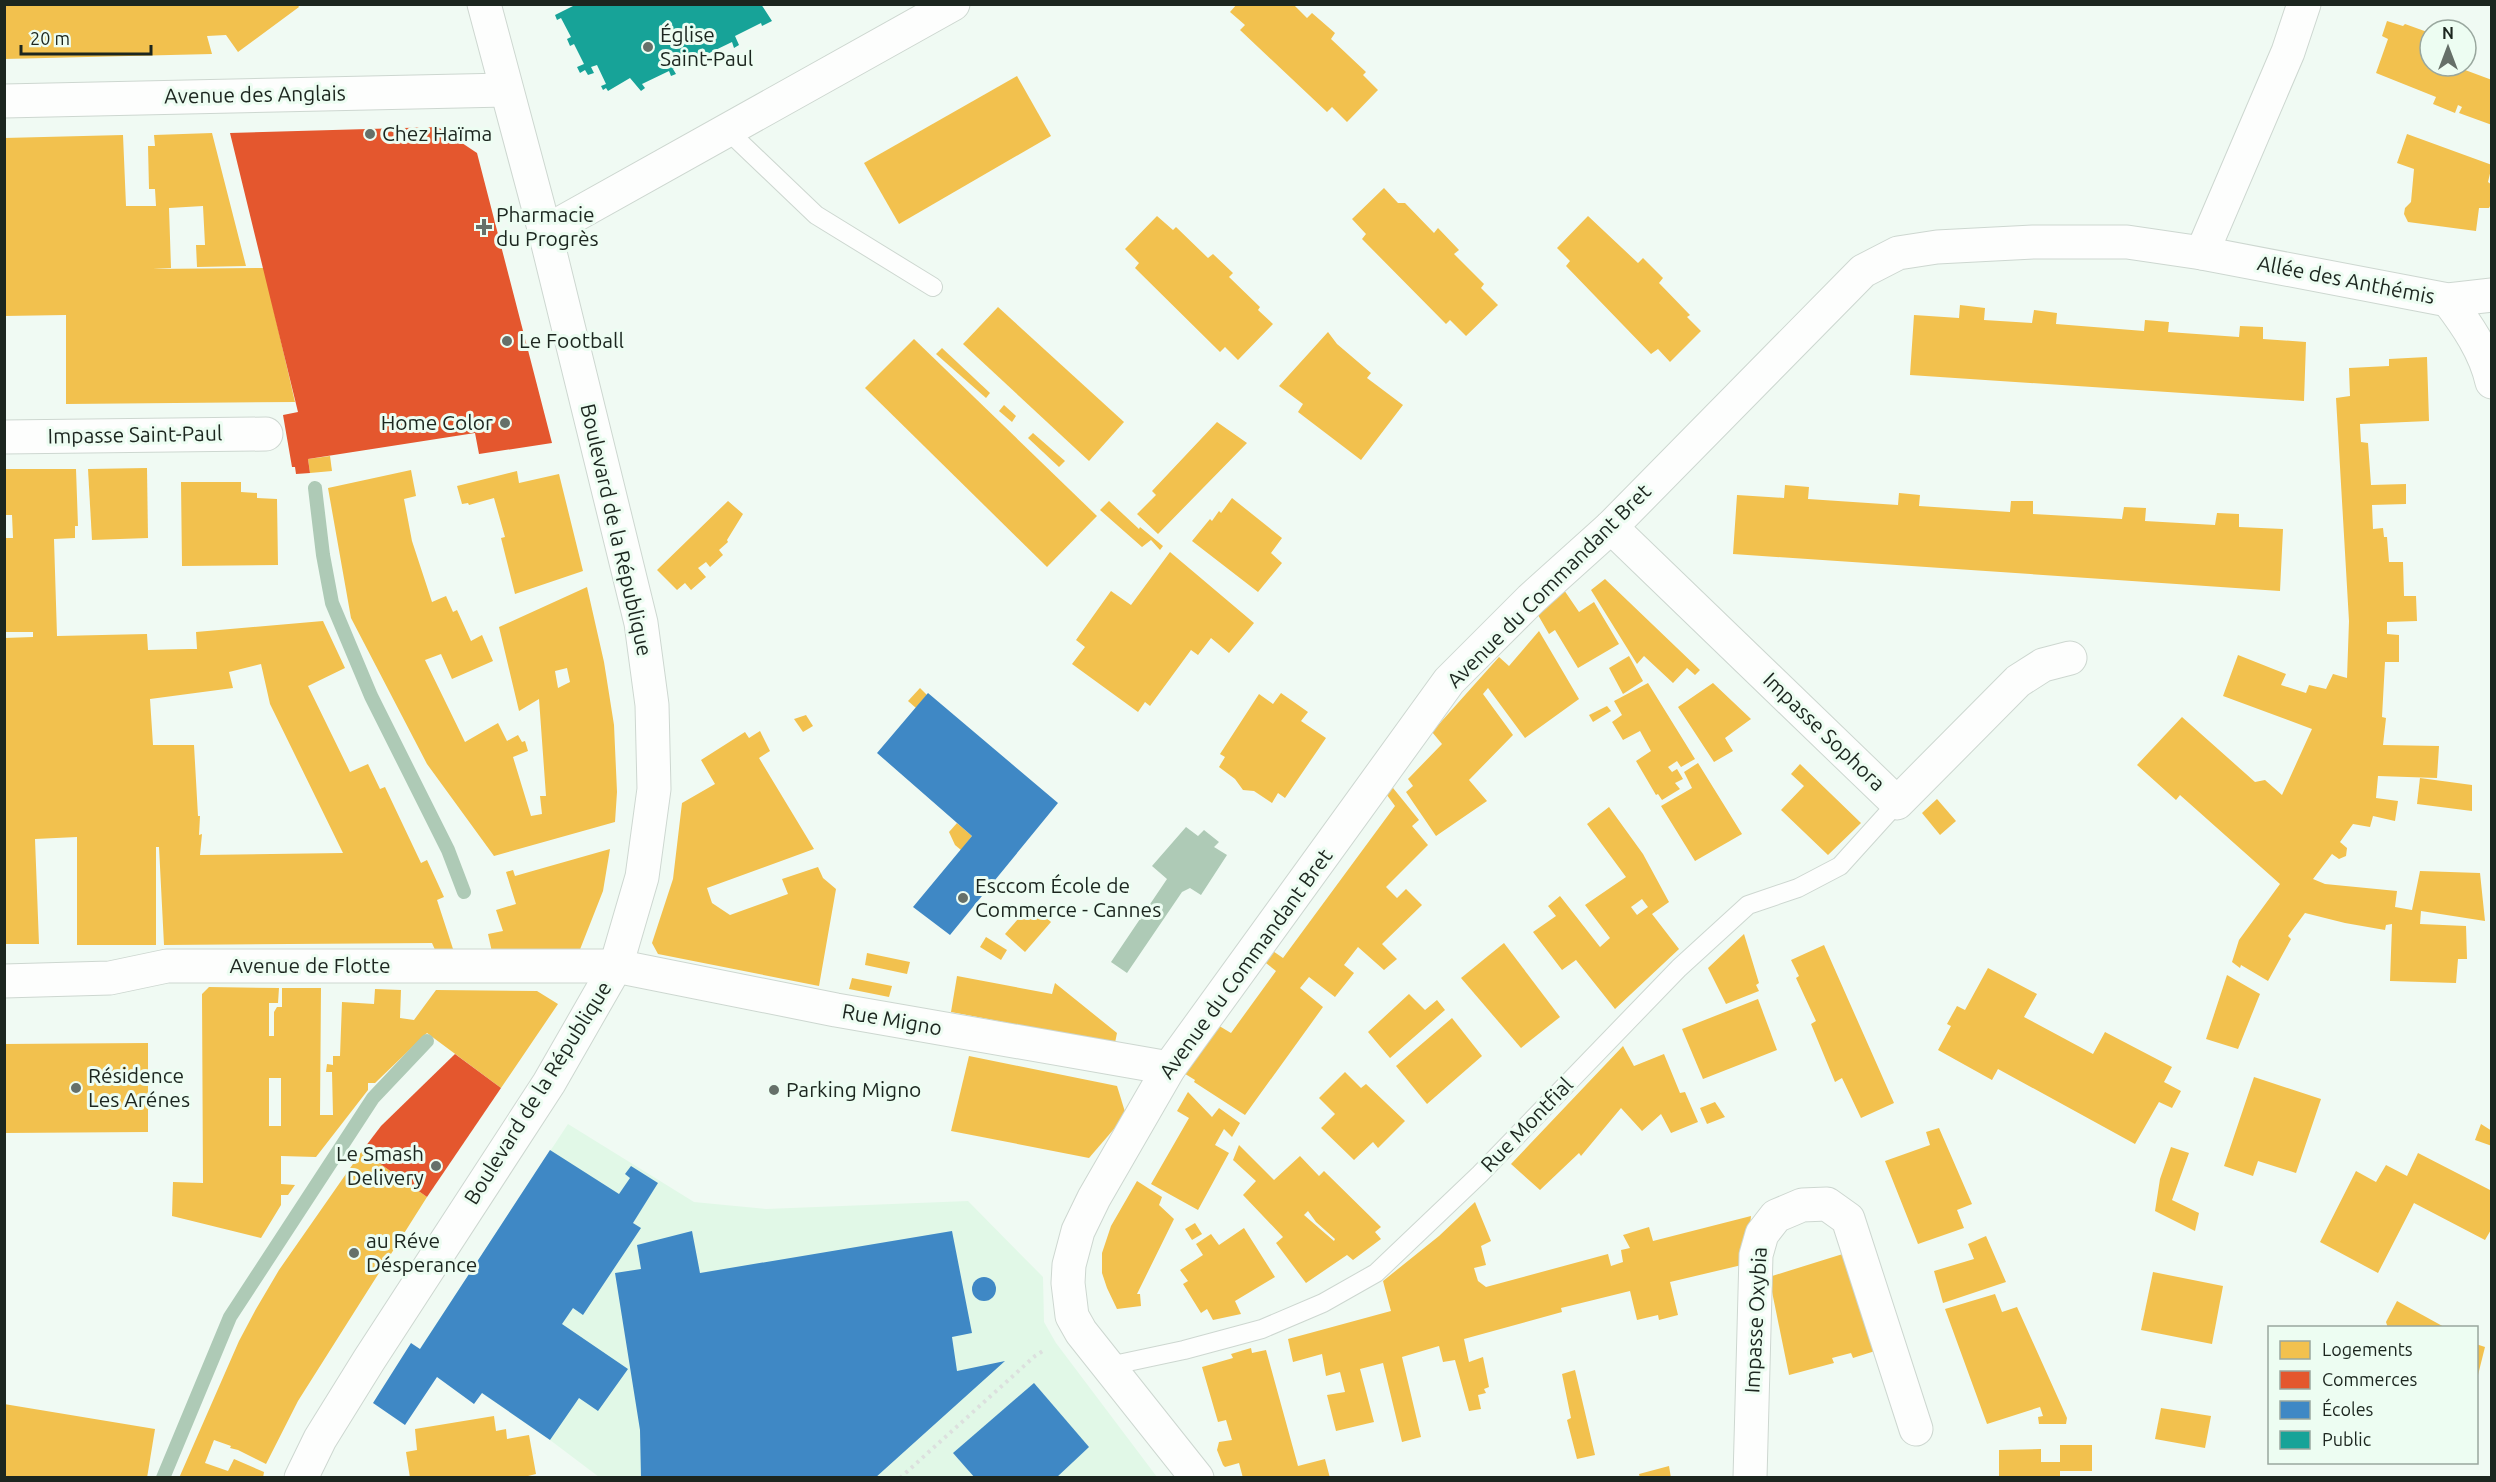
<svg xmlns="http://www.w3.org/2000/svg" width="2496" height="1482" font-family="Ubuntu,sans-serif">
  <rect width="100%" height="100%" fill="#f0faf3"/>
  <!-- built -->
  <path fill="#e1f8e7" d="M568 1124 694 1202 766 1209 968 1201 1043 1277 1044 1322 1056 1343 1157 1477H599L550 1440 419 1350Z"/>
  <!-- water -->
  <path fill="#aecab6" d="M1186 827 1198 836 1204 830 1219 842 1214 847 1227 855 1201 895 1190 888 1182 892 1127 973 1111 962 1167 879 1152 866Z"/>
  <!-- homes -->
  <g fill="#f2c14e" fill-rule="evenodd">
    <path d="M4 4H297L299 7 238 52 226 35 207 36 212 54 4 59Z"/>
    <path d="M1237 4H1293L1307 18 1312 13 1335 33 1331 39 1366 72 1363 75 1378 90 1347 122 1332 107 1327 112 1240 30 1245 25 1230 12Z"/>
    <path d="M2387 21 2403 26 2405 24 2430 33V66H2452L2450 71 2456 73 2457 67 2492 80V125L2459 113 2462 107 2458 105 2455 113 2433 104 2436 97 2376 73 2388 39 2382 36Z"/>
    <path d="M1017 76 1051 136 899 224 864 163Z"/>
    <path d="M212 133 246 266 197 267 196 245H205L203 206 169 208 171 268 153 269 264 268 295 402 66 404V315L4 316V138L123 135 126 206H156L155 189H149L148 146H155L154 135Z"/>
    <path d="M2407 134 2492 165 2488 182 2492 185V202L2489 208H2479L2476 231 2408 222 2404 214 2405 208 2411 202 2414 169 2397 163Z"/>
    <path d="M1384 188 1398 203H1405L1434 233 1438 228 1459 250 1454 254 1484 284 1481 288 1498 305 1466 336 1450 320 1446 324 1362 239 1366 234 1352 219Z"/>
    <path d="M1157 216 1173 230 1176 227 1208 258 1213 254 1233 273 1229 277 1260 307 1258 310 1273 324 1238 360 1225 347 1220 352 1135 268 1139 263 1125 249Z"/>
    <path d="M1588 216 1638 263 1643 258 1663 278 1659 283 1690 315 1687 317 1701 331 1670 362 1658 349 1651 354 1566 266 1570 261 1557 248Z"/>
    <path d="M1960 305 1985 308 1984 320 2032 323 2034 310 2057 313 2056 324 2144 331 2145 320 2169 322 2168 332 2239 337 2240 326 2263 327V339L2306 342 2304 401 1910 375 1914 315 1959 318Z"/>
    <path d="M998 307 1124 422 1089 461 963 344Z"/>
    <path d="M1328 332 1337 344 1371 373 1367 378 1403 405 1361 460 1298 412 1303 404 1279 386Z"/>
    <path d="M914 339 1097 516 1047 567 865 388Z"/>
    <path d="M942 348 990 393 986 398 936 354Z"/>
    <path d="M2427 357 2429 421 2360 424 2361 442 2368 443 2371 485 2406 484V504L2372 505 2373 529 2383 528 2384 537H2387L2389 562H2403L2404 596H2416L2417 621 2387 622V634L2399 635V662H2385L2382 717 2386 718 2383 745 2439 746 2437 778 2378 776 2376 798 2398 801 2395 821 2373 816 2370 827 2353 824 2340 842 2347 848 2346 856 2339 859 2332 854 2313 879 2325 884 2397 891 2395 907 2412 910 2420 871 2480 873 2485 921 2421 911 2420 924 2466 926 2467 959H2458L2456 983 2390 981 2392 924 2386 925 2385 930 2345 923 2305 913 2288 936 2291 939 2268 981 2241 965 2240 968 2232 962 2239 940 2280 884 2180 795 2176 800 2137 765 2182 717 2255 782 2265 780 2282 795 2312 729 2223 696 2238 655 2286 674 2281 685 2306 693 2309 685 2326 689 2333 674 2347 678 2349 621 2336 398 2350 396 2349 368 2389 366V359Z"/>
    <path d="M1004 405 1016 416 1012 422 999 411Z"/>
    <path d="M1217 422 1247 443 1158 534 1137 514 1156 495 1152 491Z"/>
    <path d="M1033 433 1065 461 1059 467 1028 438Z"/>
    <path d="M330 456 332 471 310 473 308 459Z"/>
    <path d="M147 468 148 538 92 540 88 469Z"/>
    <path d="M4 469H76L78 526H75V538L54 539 57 636 147 634 148 650 189 649H197L196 632 323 621 345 668 308 686 350 772 368 764 380 789 385 787 421 863 427 860 444 897 437 900 454 952H436L432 943 164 945 159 847H156V945H77V837L35 839 39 944H4V638L33 637V632H4V538H13L12 515H4ZM261 664 270 704 343 853 200 855 202 834 199 835 200 816H198L194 745H153L150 699 233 688 229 672Z"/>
    <path d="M411 470 416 496 404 499 412 541 432 602 446 596 453 612 457 610 471 641 482 635 493 661 452 679 441 654 425 660 465 742 498 723 507 741 518 735 522 742 525 741 528 751 513 757 531 816 542 814 540 796H546L539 699 519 711 499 627 587 587 604 662 614 725 617 792 615 822 494 856 427 764 351 618 328 488ZM567 668 570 682 558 688 555 671Z"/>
    <path d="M517 471 519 483 559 474 583 571 515 594 501 538 505 537 494 498 469 505 468 503 462 504 457 486Z"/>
    <path d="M181 482H241V492L257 493V498L277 499 278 565 182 566Z"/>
    <path d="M1785 485 1809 487 1808 499 1898 505 1899 493 1920 495 1919 506 2010 512 2011 501H2033V514L2122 519 2124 507 2146 508 2145 521 2215 525 2217 513 2239 514V527L2283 529 2280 591 1733 554 1737 495 1784 498Z"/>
    <path d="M1232 498 1282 538 1271 553 1282 563 1258 592 1192 541 1210 519 1212 521 1219 511 1221 513Z"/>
    <path d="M728 501 743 514 727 540 728 542 719 550 723 555 710 567 706 562 698 568 706 577 691 590 685 583 677 590 657 570Z"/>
    <path d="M1109 501 1139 529 1140 527 1163 546 1160 550 1151 540 1142 547 1100 510Z"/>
    <path d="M1170 552 1254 623 1229 653 1211 638 1198 655 1191 650 1150 706 1145 702 1138 712 1072 664 1085 647 1076 640 1111 591 1131 605Z"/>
    <path d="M1605 579 1700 670 1695 675 1687 668 1673 683 1644 656 1637 664 1591 590Z"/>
    <path d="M1562 587 1579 612 1594 602 1619 644 1578 668 1555 630 1549 634 1538 615Z"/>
    <path d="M1539 631 1579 699 1525 738 1488 688 1483 694 1513 735 1469 780 1487 801 1436 836 1406 792 1413 786 1408 779 1442 744 1432 732 1499 657 1509 666Z"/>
    <path d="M1629 656 1643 681 1623 694 1609 668Z"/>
    <path d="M1648 683 1695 759 1681 767 1677 761 1668 767 1672 772 1677 769 1683 779 1675 783 1680 789 1662 800 1658 794 1656 795 1636 761 1651 751 1640 731 1623 740 1612 722 1622 715 1614 701Z"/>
    <path d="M1713 683 1751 719 1725 738 1733 751 1714 762 1678 707Z"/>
    <path d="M920 688 927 695 916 708 908 701Z"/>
    <path d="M1281 693 1308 712 1301 721 1326 738 1285 798 1278 793 1272 803 1254 791 1243 790 1235 779 1219 767 1225 757 1220 754 1259 694 1273 704Z"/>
    <path d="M1607 706 1611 711 1593 722 1589 715Z"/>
    <path d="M806 715 813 726 803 732 794 719Z"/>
    <path d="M760 731 770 751 759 758 814 849 707 888 712 903 730 915 788 894 782 879 818 867 823 878 836 889 819 986 658 954 652 943 673 879 682 803 715 784 701 760 745 732 749 738Z"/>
    <path d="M1698 763 1742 834 1695 861 1661 806 1692 788 1684 772Z"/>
    <path d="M1800 764 1861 823 1828 855 1781 810 1804 786 1791 774Z"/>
    <path d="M2420 778 2472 785V811L2417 804Z"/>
    <path d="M1389 783 1419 820 1412 826 1428 845 1386 887 1397 898 1406 889 1422 905 1382 944 1397 959 1384 970 1358 947 1344 965 1354 973 1335 997 1309 977 1300 988 1323 1007 1245 1115 1194 1082 1195 1080 1182 1072 1216 1024 1231 1033 1276 971 1262 960 1270 949 1283 958 1395 806 1384 791Z"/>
    <path d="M1937 799 1956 821 1940 835 1922 813Z"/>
    <path d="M1609 807 1643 854 1669 902 1652 914 1679 949 1615 1009 1576 960 1562 970 1533 932 1556 916 1548 906 1560 896 1600 947 1610 938 1585 905 1626 877 1587 824ZM1642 899 1648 907 1637 915 1631 907Z"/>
    <path d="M957 823 972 836 961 850 955 845 949 832Z"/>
    <path d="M610 849 603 891 579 952H492L488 934 503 931 496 910 516 904 506 872 513 870 515 876Z"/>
    <path d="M1031 904 1051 922 1025 952 1005 934Z"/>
    <path d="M1744 934 1759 983 1756 985 1759 991 1726 1004 1708 968Z"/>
    <path d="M986 937 1007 950 1001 960 980 947Z"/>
    <path d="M1504 943 1560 1017 1521 1048 1461 978Z"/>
    <path d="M1824 945 1894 1103 1861 1118 1842 1078 1835 1082 1811 1024 1816 1021 1796 978 1799 976 1791 960Z"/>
    <path d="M867 953 910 962 907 974 865 965Z"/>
    <path d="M1988 968 2037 994 2024 1017 2093 1054 2105 1032 2172 1067 2164 1082 2181 1091 2172 1108 2159 1102 2135 1144 1998 1069 1992 1080 1938 1050 1951 1026 1947 1024 1957 1006 1965 1010Z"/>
    <path d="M2227 975 2260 994 2238 1049 2206 1039Z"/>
    <path d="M957 976 1052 994 1055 983 1117 1033 1115 1043 951 1012Z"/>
    <path d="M852 978 892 986 889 997 849 989Z"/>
    <path d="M209 987 279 988 278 1003H269V1036H274V1012L277 1007H282V988H321L320 1115H333L332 1072H326L327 1064 333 1065V1056H340L342 1002 374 1004 375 989 401 990 400 1018 414 1020 436 990 537 991 558 1004 501 1088 427 1033 375 1083H368V1090L316 1157 281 1156V1184L295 1185 288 1195H281V1205L261 1238 172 1216 173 1182 203 1183 202 994ZM269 1078H281V1126H269Z"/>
    <path d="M1409 994 1425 1010 1437 1000 1445 1010 1390 1058 1368 1032Z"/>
    <path d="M1758 999 1777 1050 1703 1079 1682 1029Z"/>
    <path d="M1452 1018 1482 1056 1427 1104 1396 1066Z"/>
    <path d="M148 1043V1132L4 1133V1044Z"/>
    <path d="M1623 1046 1634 1066 1664 1054 1680 1093 1685 1092 1698 1122 1671 1133 1661 1114 1642 1131 1621 1108 1581 1156 1579 1153 1540 1190 1511 1164Z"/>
    <path d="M969 1056 1117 1086 1126 1115 1089 1158 951 1131Z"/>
    <path d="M1345 1072 1361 1088 1366 1084 1405 1121 1378 1148 1373 1142 1354 1160 1321 1128 1335 1114 1319 1098Z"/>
    <path d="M2254 1077 2321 1099 2296 1173 2258 1161 2253 1176 2224 1166Z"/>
    <path d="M1188 1092 1212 1117 1219 1108 1240 1123 1232 1137 1224 1129 1215 1145 1229 1153 1198 1210 1151 1184 1189 1118 1177 1111Z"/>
    <path d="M1715 1102 1725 1117 1707 1124 1700 1108Z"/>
    <path d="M2481 1124 2492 1131V1146L2475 1140Z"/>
    <path d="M1939 1128 1972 1204 1957 1210 1964 1228 1918 1244 1885 1161 1930 1145 1926 1132Z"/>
    <path d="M1239 1145 1274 1180 1300 1156 1319 1176 1324 1171 1381 1227 1375 1232 1381 1239 1353 1260 1347 1255 1306 1283 1276 1243 1283 1237 1243 1195 1256 1181 1233 1160ZM1308 1211 1316 1222 1335 1239 1334 1241 1304 1215Z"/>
    <path d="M2171 1147 2189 1153 2172 1200 2199 1213 2195 1231 2155 1211 2160 1179Z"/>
    <path d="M362 1151 427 1197 298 1401 266 1464 238 1450 230 1448 231 1446 214 1440 205 1463 228 1471 234 1459 264 1472 263 1478H179L239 1341 256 1309 279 1270Z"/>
    <path d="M2418 1153 2492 1191V1228L2485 1240 2414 1203 2378 1273 2320 1242 2356 1171 2376 1182 2386 1165 2407 1176Z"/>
    <path d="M1137 1181 1162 1197 1159 1205 1174 1219 1137 1294H1140L1141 1306 1117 1309 1107 1288 1102 1273V1253L1111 1226Z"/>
    <path d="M1475 1202 1491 1241 1481 1246 1486 1265 1474 1268 1478 1281 1486 1287 1608 1254 1611 1266 1623 1262 1621 1250 1630 1248 1623 1235 1649 1227 1653 1241 1751 1216 1746 1264 1670 1282 1678 1315 1659 1320 1658 1315 1637 1320 1630 1291 1561 1308 1562 1312 1464 1339 1469 1362 1483 1357 1489 1387 1484 1389 1486 1393 1478 1395 1481 1409 1469 1411 1455 1360 1443 1362 1439 1346 1402 1357 1421 1437 1402 1442 1383 1363 1360 1369 1374 1422 1336 1431 1327 1395 1345 1392 1340 1372 1326 1376 1322 1354 1293 1362 1288 1339 1391 1311 1383 1281 1439 1236Z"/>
    <path d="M1195 1223 1202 1234 1192 1240 1185 1229Z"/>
    <path d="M1244 1228 1275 1277 1235 1301 1241 1314 1213 1320 1207 1309 1201 1313 1183 1284 1188 1281 1180 1270 1203 1255 1196 1244 1211 1234 1219 1245Z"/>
    <path d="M1986 1236 2006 1282 1943 1303 1934 1271 1974 1259 1968 1244Z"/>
    <path d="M1846 1253 1875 1351 1853 1358 1851 1353 1832 1358 1834 1363 1789 1375 1769 1277Z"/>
    <path d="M2153 1272 2223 1286 2212 1344 2141 1330Z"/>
    <path d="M1995 1294 2002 1312 2017 1307 2067 1418 2066 1424H2039L2038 1417 2043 1416 2040 1407 1987 1424 1945 1309Z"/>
    <path d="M2397 1301 2446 1328H2388L2386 1322Z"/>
    <path d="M2476 1344 2485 1347 2477 1379H2476Z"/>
    <path d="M1251 1348 1252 1353 1266 1350 1298 1466 1325 1459 1330 1478H1243L1239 1463 1225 1467 1223 1465 1217 1450 1219 1442 1232 1440 1226 1420 1218 1422 1202 1367 1233 1358 1231 1354Z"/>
    <path d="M1575 1370 1595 1455 1577 1459 1567 1420 1571 1418 1562 1374Z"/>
    <path d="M4 1404 155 1429 147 1478H4Z"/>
    <path d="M2161 1408 2211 1416 2205 1448 2155 1439Z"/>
    <path d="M494 1416 496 1431 506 1429 507 1439 529 1435 536 1474 520 1478H410L406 1452 417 1450 415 1429Z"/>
    <path d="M2060 1445H2092V1471H2060V1478H1999V1450L2041 1449V1462H2060Z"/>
    <path d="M1669 1466 1671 1478H1640L1639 1474Z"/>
  </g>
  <!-- shops -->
  <g fill="#e4572e">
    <path d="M438 127 477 153 552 443 479 454 475 433 308 459 310 473 296 474 295 467H292L283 415 298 412 230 133Z"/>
    <path d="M455 1054 501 1088 427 1197 362 1151 381 1126Z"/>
  </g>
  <!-- schools -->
  <g fill="#3f88c5">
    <path d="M928 693 1058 803 950 935 913 907 972 836 877 753Z"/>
    <path d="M550 1150 619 1194 630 1178 625 1174 631 1166 658 1183 633 1223 641 1228 583 1315 573 1308 562 1324 628 1369 598 1411 579 1398 550 1440 482 1393 474 1404 437 1377 405 1425 373 1403 411 1343 420 1349Z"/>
    <path d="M692 1231 700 1273 952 1231 972 1333 952 1337 957 1371 1005 1361 875 1478H641L640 1430 615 1273 641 1269 637 1245Z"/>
    <circle cx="984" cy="1289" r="12"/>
    <path d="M1034 1383 1089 1447 1056 1478H975L953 1453Z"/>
  </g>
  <!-- public -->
  <path fill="#17a398" d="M577 4H761L772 21 762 26 761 23 735 36 739 45 734 48 732 42 703 56 705 60 701 62 698 57 673 69 676 74 671 76 669 71 642 84 645 88 641 91 630 78 608 91 606 88 603 90 601 86 606 84 597 65 591 67 594 73 588 75 585 70 580 73 577 67 584 64 574 44 570 46 567 39 571 37 561 18 557 20 555 15Z"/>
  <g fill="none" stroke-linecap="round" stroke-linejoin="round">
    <!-- stream -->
    <g stroke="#aecab6" stroke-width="14">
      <path d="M315 488 323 555 332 603 371 696 448 850 464 892"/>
      <path d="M163 1478 230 1317 373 1098 427 1041"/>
    </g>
    <defs>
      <g id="lane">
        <path d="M727 130 816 215 933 287"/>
        <path d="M1109 1366 1184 1350 1262 1329 1323 1303 1376 1273 1480 1174 1679 968 1748 905 1798 888 1840 866 1897 803"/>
      </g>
      <g id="street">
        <path d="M4 101 506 90"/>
        <path d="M545 232 953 4"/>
        <path d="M2202 253 2448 300 2492 295"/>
        <path d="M2448 300C2467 325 2485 351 2492 382"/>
        <path d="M4 437 266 434"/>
        <path d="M1611 527 1897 803 2018 681 2043 665 2070 658"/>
        <path d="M4 981 110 978 167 966H616L836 1010 1169 1068"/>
        <path d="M1197 1478 1081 1332 1072 1316 1068 1283 1069 1265 1078 1231 1094 1198 1169 1068 1449 681 1531 599 1611 527 1863 271 1898 253 1937 247 2033 242H2127L2202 253 2288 52 2304 4"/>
        <path d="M1750 1478 1756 1255 1762 1234 1776 1216 1802 1205 1827 1204 1848 1219 1916 1429"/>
      </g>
      <path id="secondary" d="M301 1478 320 1439 369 1360 549 1083 616 966 642 877 654 789 652 705 641 623 545 232 484 4"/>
    </defs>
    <!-- lane casing -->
    <use href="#lane" stroke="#cdd7d0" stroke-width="20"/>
    <!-- street casing -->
    <use href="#street" stroke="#cdd7d0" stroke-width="35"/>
    <!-- secondary casing -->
    <use href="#secondary" stroke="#cdd7d0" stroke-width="35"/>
    <!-- path -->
    <path stroke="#dce0de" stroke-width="4" stroke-dasharray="3 4.5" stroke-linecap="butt" d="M900 1478 1035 1356 1046 1349"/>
    <!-- lane -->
    <use href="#lane" stroke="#fdfefd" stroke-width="18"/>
    <!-- street -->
    <use href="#street" stroke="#fdfefd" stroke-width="33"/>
    <!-- secondary -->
    <use href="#secondary" stroke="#fdfefd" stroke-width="33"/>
  </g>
  <!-- markers -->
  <g fill="#667069" stroke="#edfdf2" stroke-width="2">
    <circle cx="648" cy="47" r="6"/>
    <circle cx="370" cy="134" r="6"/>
    <path d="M481 218h6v6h6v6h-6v6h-6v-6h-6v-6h6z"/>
    <circle cx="507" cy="341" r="6"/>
    <circle cx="505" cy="423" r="6"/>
    <circle cx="963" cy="898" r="6"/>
    <circle cx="76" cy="1088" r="6"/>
    <circle cx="774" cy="1090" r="6"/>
    <circle cx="436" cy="1166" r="6"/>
    <circle cx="354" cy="1253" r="6"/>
  </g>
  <g text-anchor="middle" stroke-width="6" stroke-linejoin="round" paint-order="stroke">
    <!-- poi labels -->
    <g font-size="21" fill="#1c261f" stroke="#edfdf2" text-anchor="start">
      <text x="660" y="42">Église<tspan x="660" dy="24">Saint-Paul</tspan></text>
      <text x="382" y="141">Chez Haïma</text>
      <text x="496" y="222">Pharmacie<tspan x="496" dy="24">du Progrès</tspan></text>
      <text x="519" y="348">Le Football</text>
      <text x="493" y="430" text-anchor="end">Home Color</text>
      <text x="975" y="893">Esccom École de<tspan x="975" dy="24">Commerce - Cannes</tspan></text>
      <text x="88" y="1083">Résidence<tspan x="88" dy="24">Les Arénes</tspan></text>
      <text x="786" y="1097">Parking Migno</text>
      <text x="424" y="1161" text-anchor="end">Le Smash<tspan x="424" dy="24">Delivery</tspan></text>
      <text x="366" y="1248">au Réve<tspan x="366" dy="24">Désperance</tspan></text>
    </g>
    <!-- street labels -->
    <g font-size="21" fill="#1c261f" stroke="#edfdf2">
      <text transform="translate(255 95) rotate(-1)" y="7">Avenue des Anglais</text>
      <text transform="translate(2346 280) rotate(11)" y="7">Allée des Anthémis</text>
      <text transform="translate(135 435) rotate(-1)" y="7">Impasse Saint-Paul</text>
      <text transform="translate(616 530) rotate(77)" y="7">Boulevard de la République</text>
      <text transform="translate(1549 586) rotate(-45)" y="7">Avenue du Commandant Bret</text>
      <text transform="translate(1824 732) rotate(44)" y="7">Impasse Sophora</text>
      <text transform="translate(1246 964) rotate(-54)" y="7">Avenue du Commandant Bret</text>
      <text x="310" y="973">Avenue de Flotte</text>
      <text transform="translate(892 1020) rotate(10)" y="7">Rue Migno</text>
      <text transform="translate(538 1093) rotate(-58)" y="7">Boulevard de la République</text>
      <text transform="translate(1527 1125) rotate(-46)" y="7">Rue Montfial</text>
      <text transform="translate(1756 1320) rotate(-87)" y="7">Impasse Oxybia</text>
    </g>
  </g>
  <!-- border -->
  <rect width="2496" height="1482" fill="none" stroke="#1c261f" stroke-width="12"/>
  <!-- legend -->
  <rect x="2268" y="1326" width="210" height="138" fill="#edfdf2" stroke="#99a79e" stroke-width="1.5"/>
  <rect x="2280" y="1341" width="30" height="18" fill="#f2c14e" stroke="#99a79e" stroke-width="1.5"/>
  <text x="2322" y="1356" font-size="18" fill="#1c261f">Logements</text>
  <rect x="2280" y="1371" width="30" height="18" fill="#e4572e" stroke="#99a79e" stroke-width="1.5"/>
  <text x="2322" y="1386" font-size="18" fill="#1c261f">Commerces</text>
  <rect x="2280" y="1401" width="30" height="18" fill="#3f88c5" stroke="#99a79e" stroke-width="1.5"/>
  <text x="2322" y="1416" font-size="18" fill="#1c261f">Écoles</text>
  <rect x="2280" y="1431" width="30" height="18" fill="#17a398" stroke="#99a79e" stroke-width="1.5"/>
  <text x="2322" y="1446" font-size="18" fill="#1c261f">Public</text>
  <!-- north arrow -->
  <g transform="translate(2448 48)"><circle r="28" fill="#edfdf2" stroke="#99a79e" stroke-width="1.5"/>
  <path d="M0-4.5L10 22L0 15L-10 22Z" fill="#667069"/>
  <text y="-9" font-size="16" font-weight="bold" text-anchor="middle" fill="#1c261f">N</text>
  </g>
  <!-- scale -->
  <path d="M21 45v9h130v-9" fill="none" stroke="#1c261f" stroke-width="3"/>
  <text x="30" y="45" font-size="18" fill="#1c261f" stroke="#edfdf2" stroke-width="4.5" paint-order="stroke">20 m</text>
</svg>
